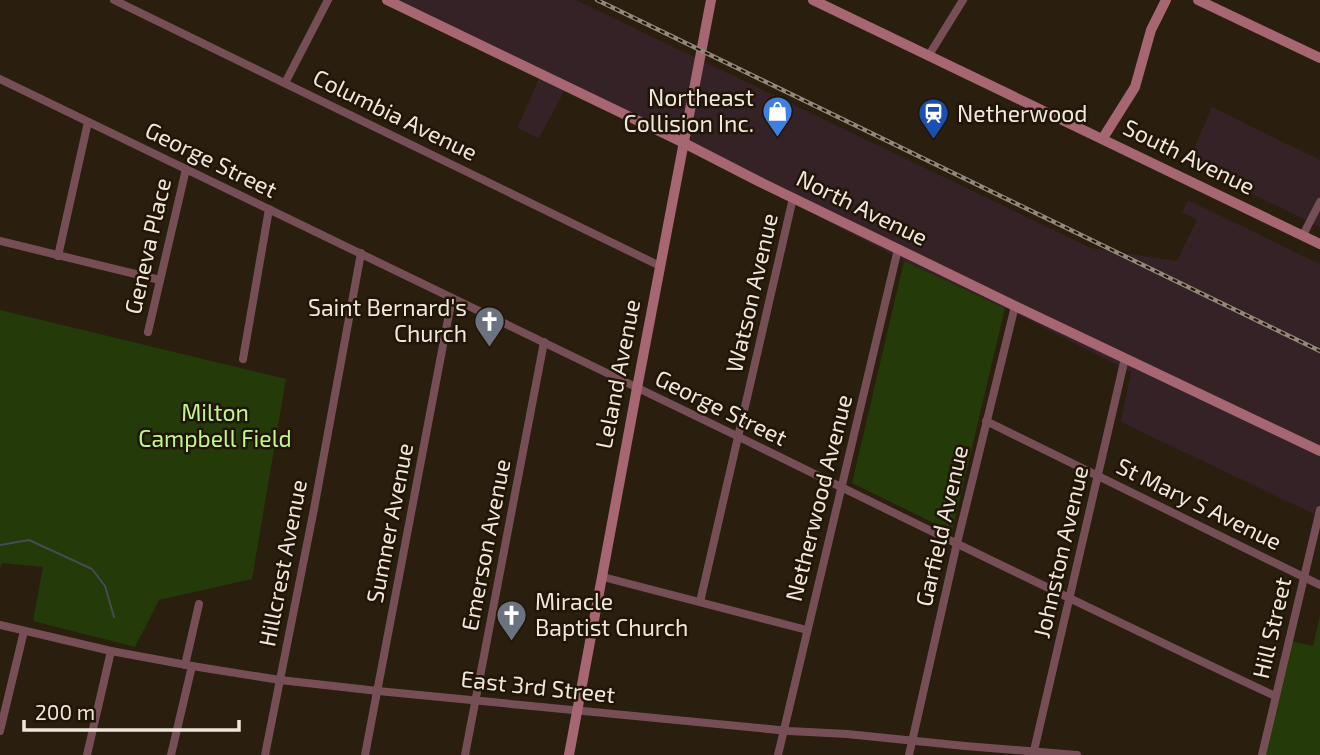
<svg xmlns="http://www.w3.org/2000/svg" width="1320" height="755" font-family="'Exo 2',sans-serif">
  <rect width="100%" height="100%" fill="#2a1e0f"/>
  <!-- industrial -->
  <g fill="#342226">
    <path d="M396 0H576L1091 248 1177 261 1197 220 1182 212 1188 200 1320 264V517L1121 422 1131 372 1005 308 904 261 567 86 539 138 517 128 542 72Z"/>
    <path d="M1212 107 1320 160V227L1188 163Z"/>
  </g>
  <!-- green -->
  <g fill="#243a08">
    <path d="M904 261 1005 308 952 532 852 483Z"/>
    <path d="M0 310 286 379 252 579 159 600 135 647 33 621 43 567 2 563 0 569Z"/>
    <path d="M1320 616V755H1263L1291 641 1313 646Z"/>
  </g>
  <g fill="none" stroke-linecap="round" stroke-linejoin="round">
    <!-- stream -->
    <path stroke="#484a54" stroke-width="2" d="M0 545 29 540 92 569 105 586 114 617"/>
    <!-- street -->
    <g stroke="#764e55" stroke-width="8">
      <path d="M114 0 660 266"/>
      <path d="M929 55 963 0"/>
      <path d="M0 79C246 198 492 316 737 436 916 524 1095 612 1275 696"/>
      <path d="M285 83 328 0"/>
      <path d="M1303 235 1320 202"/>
      <path d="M0 241 160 280"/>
      <path d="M58 256 88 122"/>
      <path d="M148 332 186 169"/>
      <path d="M243 359 269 209"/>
      <path d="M986 421 1320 585"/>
      <path d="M603 577 807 630"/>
      <path d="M700 602 793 198"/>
      <path d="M0 625 111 651 192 666 280 680 378 691 789 731 847 734 965 746 1077 755"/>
      <path d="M185 665 199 604"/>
      <path d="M0 731 24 631"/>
      <path d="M87 755 111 651"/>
      <path d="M171 755 192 666"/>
      <path d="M265 755 314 509 361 253"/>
      <path d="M365 755 452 298"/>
      <path d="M465 755 544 342"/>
      <path d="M778 755 898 249"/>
      <path d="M909 755 957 543 1015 306"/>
      <path d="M1033 755 1125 358"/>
      <path d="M1262 755 1320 510"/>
    </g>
    <!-- secondary -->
    <g stroke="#a66772" stroke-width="10">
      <path d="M387 0 684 143 758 181 1015 306 1320 451"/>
      <path d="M813 0 1320 244"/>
      <path d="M1198 0 1320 58"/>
      <path d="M1103 138 1135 87 1151 30 1166 0"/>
      <path d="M569 755 637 388 711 0"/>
    </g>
    <defs>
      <path id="rail" d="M597 0 1320 351"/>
    </defs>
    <!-- rail casing -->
    <use href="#rail" stroke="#91877b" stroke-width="4.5"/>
    <!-- rail -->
    <use href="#rail" stroke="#201506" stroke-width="2" stroke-dasharray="5" stroke-linecap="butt"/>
  </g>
  <!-- icons -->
  <defs>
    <symbol id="shop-pin" viewBox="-11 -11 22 30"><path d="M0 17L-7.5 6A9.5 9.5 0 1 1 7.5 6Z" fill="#3f7fe0" stroke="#201506"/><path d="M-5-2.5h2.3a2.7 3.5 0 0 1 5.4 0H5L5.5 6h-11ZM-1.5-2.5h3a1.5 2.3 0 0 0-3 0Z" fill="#fff"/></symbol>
    <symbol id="station-pin" viewBox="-11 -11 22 30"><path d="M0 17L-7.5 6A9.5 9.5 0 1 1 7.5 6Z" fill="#1a4fb4" stroke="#201506"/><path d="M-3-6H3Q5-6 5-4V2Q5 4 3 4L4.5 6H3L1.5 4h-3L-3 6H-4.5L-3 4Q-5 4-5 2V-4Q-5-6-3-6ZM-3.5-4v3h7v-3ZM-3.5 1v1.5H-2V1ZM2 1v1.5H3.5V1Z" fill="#fff"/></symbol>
    <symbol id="church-pin" viewBox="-11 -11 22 30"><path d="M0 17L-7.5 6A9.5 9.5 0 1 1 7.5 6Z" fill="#6b7280" stroke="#201506"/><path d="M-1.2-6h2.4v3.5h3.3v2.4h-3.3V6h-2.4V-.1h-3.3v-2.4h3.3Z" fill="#fff"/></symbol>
  </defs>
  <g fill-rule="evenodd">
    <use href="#shop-pin" x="760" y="94" width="35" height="47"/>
    <use href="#station-pin" x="916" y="96" width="35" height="47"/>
    <use href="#church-pin" x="472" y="304" width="35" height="47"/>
    <use href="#church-pin" x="494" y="598" width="35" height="47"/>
  </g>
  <g text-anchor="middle" stroke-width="5" stroke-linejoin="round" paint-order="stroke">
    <!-- poi labels -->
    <g font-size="23" fill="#efe7dd" stroke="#201506" text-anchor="end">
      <text x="754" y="106">Northeast<tspan x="754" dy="26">Collision Inc.</tspan></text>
      <text x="957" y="122" text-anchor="start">Netherwood</text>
      <text x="467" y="316">Saint Bernard's<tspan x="467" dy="26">Church</tspan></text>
      <text x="535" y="610" text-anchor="start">Miracle<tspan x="535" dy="26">Baptist Church</tspan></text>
    </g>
    <!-- street labels -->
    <g font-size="23" fill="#efe7dd" stroke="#201506">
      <text transform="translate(395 115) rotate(26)" y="8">Columbia Avenue</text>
      <text transform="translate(1189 157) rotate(26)" y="8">South Avenue</text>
      <text transform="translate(211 160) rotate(26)" y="8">George Street</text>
      <text transform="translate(862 208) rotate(26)" y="8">North Avenue</text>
      <text transform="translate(148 246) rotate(-77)" y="8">Geneva Place</text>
      <text transform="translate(752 293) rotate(-77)" y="8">Watson Avenue</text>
      <text transform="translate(618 374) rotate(-79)" y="8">Leland Avenue</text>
      <text transform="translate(721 408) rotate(26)" y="8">George Street</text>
      <text transform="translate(819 498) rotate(-76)" y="8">Netherwood Avenue</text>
      <text transform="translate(1199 504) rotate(26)" y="8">St Mary S Avenue</text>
      <text transform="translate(390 523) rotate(-79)" y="8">Sumner Avenue</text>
      <text transform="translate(942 526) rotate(-77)" y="8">Garfield Avenue</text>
      <text transform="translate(486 545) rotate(-79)" y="8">Emerson Avenue</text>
      <text transform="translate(1061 552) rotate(-77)" y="8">Johnston Avenue</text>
      <text transform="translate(283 563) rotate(-79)" y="8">Hillcrest Avenue</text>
      <text transform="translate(1272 628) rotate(-77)" y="8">Hill Street</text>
      <text transform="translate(538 687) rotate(6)" y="8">East 3rd Street</text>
    </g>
    <!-- park labels -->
    <g font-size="23" fill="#c1f78a" stroke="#201506">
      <text x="215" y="421">Milton<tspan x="215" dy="26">Campbell Field</tspan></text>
    </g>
  </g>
  <!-- scale -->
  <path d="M24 720v10h215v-10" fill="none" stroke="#efe7dd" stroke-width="3.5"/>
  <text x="35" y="720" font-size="21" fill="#efe7dd" stroke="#201506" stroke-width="5" paint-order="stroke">200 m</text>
</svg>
